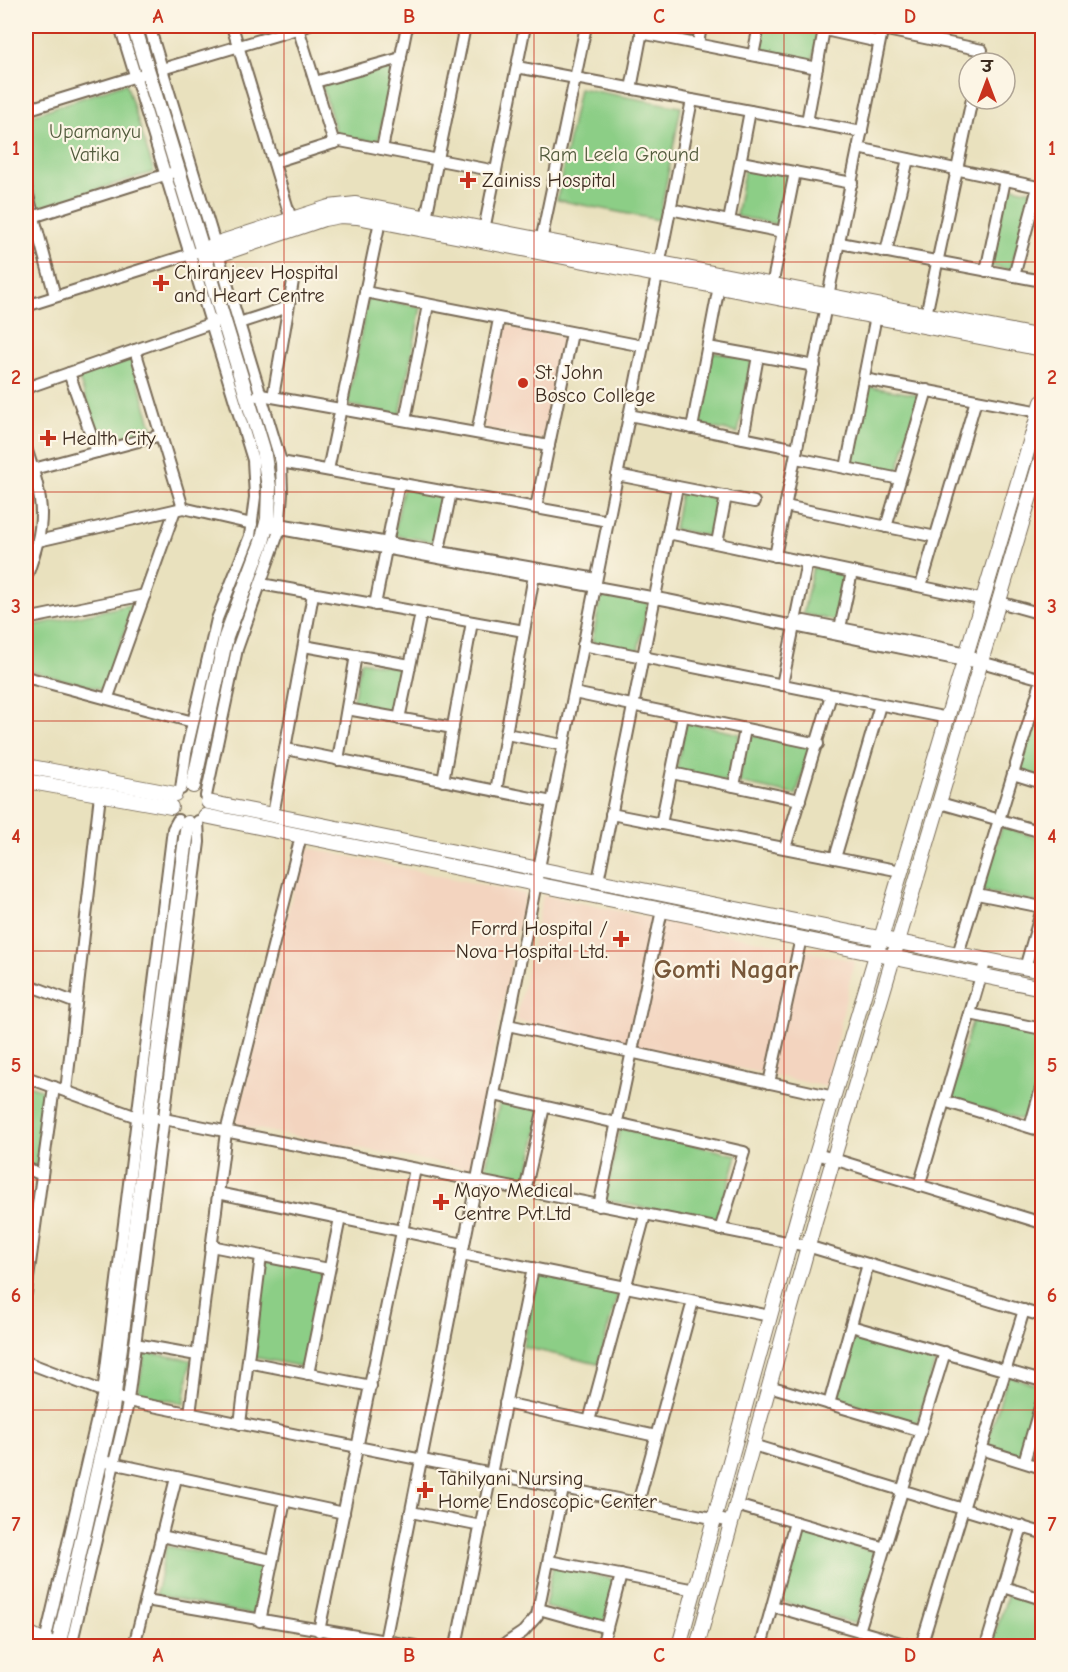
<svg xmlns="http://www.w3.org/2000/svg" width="1068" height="1672" font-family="'Comic Neue','Playpen Sans Deva',sans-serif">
  <rect width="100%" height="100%" fill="#fcf5e5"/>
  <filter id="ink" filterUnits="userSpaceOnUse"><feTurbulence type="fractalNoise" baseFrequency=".0167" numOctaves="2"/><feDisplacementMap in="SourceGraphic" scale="12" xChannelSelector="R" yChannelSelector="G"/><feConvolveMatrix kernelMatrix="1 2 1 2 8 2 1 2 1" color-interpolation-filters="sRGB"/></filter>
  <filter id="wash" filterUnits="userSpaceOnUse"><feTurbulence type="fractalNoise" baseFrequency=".008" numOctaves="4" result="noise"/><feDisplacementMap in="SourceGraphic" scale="24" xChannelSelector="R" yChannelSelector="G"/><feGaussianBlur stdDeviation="1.35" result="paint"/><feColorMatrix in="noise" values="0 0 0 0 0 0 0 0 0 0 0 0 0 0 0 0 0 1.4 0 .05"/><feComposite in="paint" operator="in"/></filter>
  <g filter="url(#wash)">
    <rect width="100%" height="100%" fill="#e9e1be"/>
    <!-- built -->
    <g fill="#f3d4bf">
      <path d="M503 325 563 337 543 440 483 428Z"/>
      <path d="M304 847 525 894 470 1169 235 1125Z"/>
      <path d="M543 895 854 961 827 1087 516 1021Z"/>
    </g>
    <!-- green -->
    <g fill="#8cce86" stroke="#647c52" stroke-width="1.5">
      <path d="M647 26H696L694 37 647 28Z"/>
      <path d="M763 26H787L819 32 812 62 758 50Z"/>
      <path d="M394 63 378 142 337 136 322 85Z"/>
      <path d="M126 83 154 172 38 208 26 166V117Z"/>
      <path d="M579 88 681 107 659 220 557 200Z"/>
      <path d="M745 167 789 175 780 225 736 216Z"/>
      <path d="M1008 186 1033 191 1011 270 990 266Z"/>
      <path d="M368 297 421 307 400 415 347 405Z"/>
      <path d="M712 352 752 359 738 433 698 425Z"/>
      <path d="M131 358 154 433 102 446 78 376Z"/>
      <path d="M866 386 919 395 897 474 852 466Z"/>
      <path d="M403 488 443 496 434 542 394 535Z"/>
      <path d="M681 491 721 499 713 537 674 529Z"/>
      <path d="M813 567 846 574 836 621 803 614Z"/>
      <path d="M602 592 648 601 638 651 592 642Z"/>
      <path d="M134 604 104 690 26 670V627Z"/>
      <path d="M361 661 404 669 396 714 352 705Z"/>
      <path d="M1042 693V778L1019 771Z"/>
      <path d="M686 722 740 734 729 782 676 771Z"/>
      <path d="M748 734 811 747 796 795 739 783Z"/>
      <path d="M1002 827 1042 839V893L1040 903 982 891Z"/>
      <path d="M973 1019 1042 1035V1068L1027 1121 949 1099Z"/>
      <path d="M26 1084 48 1092 36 1167 26 1163Z"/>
      <path d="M500 1101 542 1110 526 1184 484 1175Z"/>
      <path d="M620 1128 737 1155 718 1223 605 1200Z"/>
      <path d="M266 1260 324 1270 304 1367 253 1357Z"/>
      <path d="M537 1272 619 1290 598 1364 523 1347Z"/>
      <path d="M856 1332 937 1355 917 1423 836 1399Z"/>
      <path d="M145 1352 191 1360 184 1403 137 1395Z"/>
      <path d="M1008 1376 1042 1386 1020 1456 986 1446Z"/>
      <path d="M799 1530 878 1553 855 1624 781 1601Z"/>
      <path d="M166 1546 264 1565 253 1615 156 1595Z"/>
      <path d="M553 1566 617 1580 604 1623 545 1607Z"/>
      <path d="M1008 1594 1042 1605V1646H991Z"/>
    </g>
  </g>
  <g filter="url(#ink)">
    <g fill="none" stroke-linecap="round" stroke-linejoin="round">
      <defs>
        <g id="street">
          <path d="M26 26H27"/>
          <path d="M120 26 253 460 255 497 250 536 217 619 186 753 181 789"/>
          <path d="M149 26 281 462 282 494 279 531 237 649 206 796"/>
          <path d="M232 26 291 219"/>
          <path d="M807 26 879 42"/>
          <path d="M298 28 334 143"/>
          <path d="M882 29 982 50 979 63"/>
          <path d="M641 33 817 68"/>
          <path d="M698 44 701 26"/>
          <path d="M753 55 759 26"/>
          <path d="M517 67 862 132"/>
          <path d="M162 69 307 26"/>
          <path d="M315 82 401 58"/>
          <path d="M631 89 643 26"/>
          <path d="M26 110 140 75"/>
          <path d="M807 122 824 29"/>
          <path d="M858 148 1038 187 1014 276"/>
          <path d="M382 149 407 26"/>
          <path d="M274 162 340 141 496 171"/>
          <path d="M741 162 852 183"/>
          <path d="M26 188 55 296"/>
          <path d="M670 209 783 232"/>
          <path d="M426 218 465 26"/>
          <path d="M26 219 171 173"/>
          <path d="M729 221 750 111"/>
          <path d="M483 235 525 26"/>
          <path d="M840 243 1042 281"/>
          <path d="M540 246 586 26"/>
          <path d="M886 252 908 159"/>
          <path d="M986 271 1005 180"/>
          <path d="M772 286 795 172"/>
          <path d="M365 292 643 346"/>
          <path d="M26 306 194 253"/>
          <path d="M926 315 972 99"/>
          <path d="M239 323 288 307"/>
          <path d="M708 347 815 366"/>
          <path d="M135 350 183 508"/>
          <path d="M69 373 97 452"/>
          <path d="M864 379 1040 412"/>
          <path d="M26 388 218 321"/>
          <path d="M257 396 261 395 549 446"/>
          <path d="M273 397 293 281"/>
          <path d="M629 415 797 449"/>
          <path d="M405 420 428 305"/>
          <path d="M692 428 719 286"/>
          <path d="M477 433 499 319"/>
          <path d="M743 438 758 356"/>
          <path d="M26 448C45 505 47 521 26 578"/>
          <path d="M796 458 900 479"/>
          <path d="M281 462 608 521"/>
          <path d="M846 468 876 316"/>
          <path d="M328 470 380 221"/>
          <path d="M26 471 161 435"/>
          <path d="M617 475 754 502"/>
          <path d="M785 506 936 537"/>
          <path d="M536 508 572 333"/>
          <path d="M273 523 591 578"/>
          <path d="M886 527 927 390"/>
          <path d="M275 528 667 600 965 661 981 662 1042 679"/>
          <path d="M668 533 984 600"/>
          <path d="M38 541 183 508 252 524"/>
          <path d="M717 543 726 496"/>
          <path d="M439 550 451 492"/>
          <path d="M775 556 883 26"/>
          <path d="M261 584 524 631"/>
          <path d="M921 586 976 400"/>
          <path d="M999 602 1042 614"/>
          <path d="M375 605 399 483"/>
          <path d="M26 619 145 595"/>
          <path d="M804 621 968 653 973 657"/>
          <path d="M840 628 852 572"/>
          <path d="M583 645 948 718"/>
          <path d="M304 646 410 665"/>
          <path d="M26 677 193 722"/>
          <path d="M782 685 807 562"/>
          <path d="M574 693 818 744"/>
          <path d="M108 697 175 510"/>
          <path d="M347 709 453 728"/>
          <path d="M399 719 421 613"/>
          <path d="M506 734 563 745"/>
          <path d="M286 749 552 802"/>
          <path d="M338 760 356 655"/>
          <path d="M672 773 800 800"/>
          <path d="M1013 774 1042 783"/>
          <path d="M443 781 472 622"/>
          <path d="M734 786 745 729"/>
          <path d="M496 791 534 575"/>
          <path d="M940 803 1042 832"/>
          <path d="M611 814 901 871"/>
          <path d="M273 815 313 594"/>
          <path d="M661 824 683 716"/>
          <path d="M785 848 831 695"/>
          <path d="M835 858 880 705"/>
          <path d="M598 881 677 487"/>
          <path d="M977 894 1042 907"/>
          <path d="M958 954 1042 679"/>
          <path d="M1025 968 1042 909"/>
          <path d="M26 984 76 1003"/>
          <path d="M970 1014 1042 1029"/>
          <path d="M508 1025 834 1097"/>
          <path d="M26 1077 137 1117 164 1119 807 1246 1042 1316"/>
          <path d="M769 1083 801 938"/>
          <path d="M66 1091 100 795"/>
          <path d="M494 1095 744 1152 720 1230"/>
          <path d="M944 1101 1042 1131"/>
          <path d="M1030 1127 1042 1085"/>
          <path d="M817 1154 1042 1223"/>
          <path d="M26 1168 42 1175"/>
          <path d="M919 1186 986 959"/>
          <path d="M525 1191 544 1107"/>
          <path d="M218 1193 464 1244"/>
          <path d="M599 1206 662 910"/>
          <path d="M211 1246 329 1269"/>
          <path d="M462 1254 770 1316"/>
          <path d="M26 1293 54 1087"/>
          <path d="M851 1326 1042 1381"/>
          <path d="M135 1344 197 1355"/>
          <path d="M26 1362 128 1401 732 1522"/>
          <path d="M248 1362 371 1386"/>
          <path d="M308 1374 340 1218"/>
          <path d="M769 1386 921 1431"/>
          <path d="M505 1403 656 1436"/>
          <path d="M829 1404 868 1264"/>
          <path d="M190 1414 226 1132 301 836"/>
          <path d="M589 1421 645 1215"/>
          <path d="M240 1424 261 1256"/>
          <path d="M753 1445 1042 1533"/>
          <path d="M981 1449 1042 1468"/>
          <path d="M107 1462 344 1513"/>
          <path d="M1024 1462 1042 1400"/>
          <path d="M638 1503 693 1301"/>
          <path d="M736 1505 885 1548"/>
          <path d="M411 1512 481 1526"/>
          <path d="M161 1536 272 1560"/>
          <path d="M549 1561 695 1590"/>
          <path d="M1004 1587 1042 1599"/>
          <path d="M146 1600 415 1646"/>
          <path d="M773 1606 911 1646"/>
          <path d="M539 1609 607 1628"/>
          <path d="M260 1621 285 1501"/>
          <path d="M319 1631 415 1169"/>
          <path d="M859 1631 945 1352"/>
          <path d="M44 1646 103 1393 173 829 178 820"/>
          <path d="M71 1646 127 1408 199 842 198 821"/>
          <path d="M134 1646 176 1478"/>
          <path d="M384 1646 692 100"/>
          <path d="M456 1646 533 1268"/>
          <path d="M502 1646 523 1632 537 1616 563 1489"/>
          <path d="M602 1646 621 1575"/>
          <path d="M761 1646 795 1522"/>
          <path d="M921 1646 1024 1310"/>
          <path d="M986 1646 1022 1526"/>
        </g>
        <g id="secondary">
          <path d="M134 26 263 449 269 487 268 519 262 542 226 637 193 786"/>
          <path d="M203 251 215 244 329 207 356 204 1042 337"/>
          <path d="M203 251 219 255 324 219 340 216 357 217 1042 349"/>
          <path d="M26 766 175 794"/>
          <path d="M26 781 171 807"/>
          <path d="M208 802 1042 971"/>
          <path d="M205 816 1042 988"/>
          <path d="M26 1632 55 1646"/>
          <path d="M58 1646 112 1409 188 823"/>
          <path d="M679 1646 798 1215 1042 402"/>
          <path d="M697 1646 815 1221 1042 456"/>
        </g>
      </defs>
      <!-- street casing -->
      <use href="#street" stroke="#786a56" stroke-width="14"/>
      <!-- secondary casing -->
      <use href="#secondary" stroke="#786a56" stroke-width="16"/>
      <!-- street -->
      <use href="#street" stroke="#fff" stroke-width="10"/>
      <!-- secondary -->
      <use href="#secondary" stroke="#fff" stroke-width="14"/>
    </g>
  </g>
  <!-- grid -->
  <path fill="none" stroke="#c8321e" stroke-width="1.5" stroke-opacity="0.55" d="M284 26V1646M534 26V1646M784 26V1646M26 262H1042M26 492H1042M26 721H1042M26 951H1042M26 1180H1042M26 1410H1042"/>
  <!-- markers -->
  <g fill="#c8321e" stroke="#fcf5e5" stroke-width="2">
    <path d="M465 171h6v6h6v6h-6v6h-6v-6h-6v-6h6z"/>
    <path d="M158 274h6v6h6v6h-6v6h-6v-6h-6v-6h6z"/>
    <circle cx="523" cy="383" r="6"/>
    <path d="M45 429h6v6h6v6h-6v6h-6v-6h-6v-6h6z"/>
    <path d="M618 930h6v6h6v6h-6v6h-6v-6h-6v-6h6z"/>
    <path d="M438 1193h6v6h6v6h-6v6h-6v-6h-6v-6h6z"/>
    <path d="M422 1481h6v6h6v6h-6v6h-6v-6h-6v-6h6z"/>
  </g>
  <g text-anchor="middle" stroke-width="4.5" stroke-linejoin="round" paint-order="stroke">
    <!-- park labels -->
    <g font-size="20" fill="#535b3d" stroke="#fcf5e5">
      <text x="95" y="138">Upamanyu<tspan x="95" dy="23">Vatika</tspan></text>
      <text x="619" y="161">Ram Leela Ground</text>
    </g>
    <!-- poi labels -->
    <g font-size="20" fill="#3b2a1e" stroke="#fcf5e5" text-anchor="start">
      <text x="482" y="187">Zainiss Hospital</text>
      <text x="174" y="279">Chiranjeev Hospital<tspan x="174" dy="23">and Heart Centre</tspan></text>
      <text x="535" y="379">St. John<tspan x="535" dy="23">Bosco College</tspan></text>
      <text x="62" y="445">Health City</text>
      <text x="608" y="935" text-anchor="end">Forrd Hospital /<tspan x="608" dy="23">Nova Hospital Ltd.</tspan></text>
      <text x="454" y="1197">Mayo Medical<tspan x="454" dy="23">Centre Pvt.Ltd</tspan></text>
      <text x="438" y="1485">Tahilyani Nursing<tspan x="438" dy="23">Home Endoscopic Center</tspan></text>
    </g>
    <!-- district labels -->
    <g font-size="26" font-weight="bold" fill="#775739" stroke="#fcf5e5">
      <text x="726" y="978">Gomti Nagar</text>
    </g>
  </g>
  <!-- margin -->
  <rect width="1068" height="1672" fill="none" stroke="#fcf5e5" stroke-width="66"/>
  <!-- north arrow -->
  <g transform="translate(987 81)"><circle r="28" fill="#fcf5e5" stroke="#afa495" stroke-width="1.5"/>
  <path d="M0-4.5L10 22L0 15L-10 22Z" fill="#c8321e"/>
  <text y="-9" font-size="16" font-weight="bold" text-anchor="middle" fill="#3b2a1e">उ</text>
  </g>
  <rect x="33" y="33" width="1002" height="1606" fill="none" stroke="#c8321e" stroke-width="2"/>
  <g font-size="20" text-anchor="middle" font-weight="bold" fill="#c8321e">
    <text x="158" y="23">A</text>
    <text x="409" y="23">B</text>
    <text x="659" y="23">C</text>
    <text x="910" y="23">D</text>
    <text x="16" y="155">1</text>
    <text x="1052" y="155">1</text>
    <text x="16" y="384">2</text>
    <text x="1052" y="384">2</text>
    <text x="16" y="613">3</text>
    <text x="1052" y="613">3</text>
    <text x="16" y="843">4</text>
    <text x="1052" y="843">4</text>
    <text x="16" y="1072">5</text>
    <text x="1052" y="1072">5</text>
    <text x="16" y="1302">6</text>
    <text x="1052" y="1302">6</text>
    <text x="16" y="1531">7</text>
    <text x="1052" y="1531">7</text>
    <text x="158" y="1662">A</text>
    <text x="409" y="1662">B</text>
    <text x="659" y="1662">C</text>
    <text x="910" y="1662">D</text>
  </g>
</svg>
